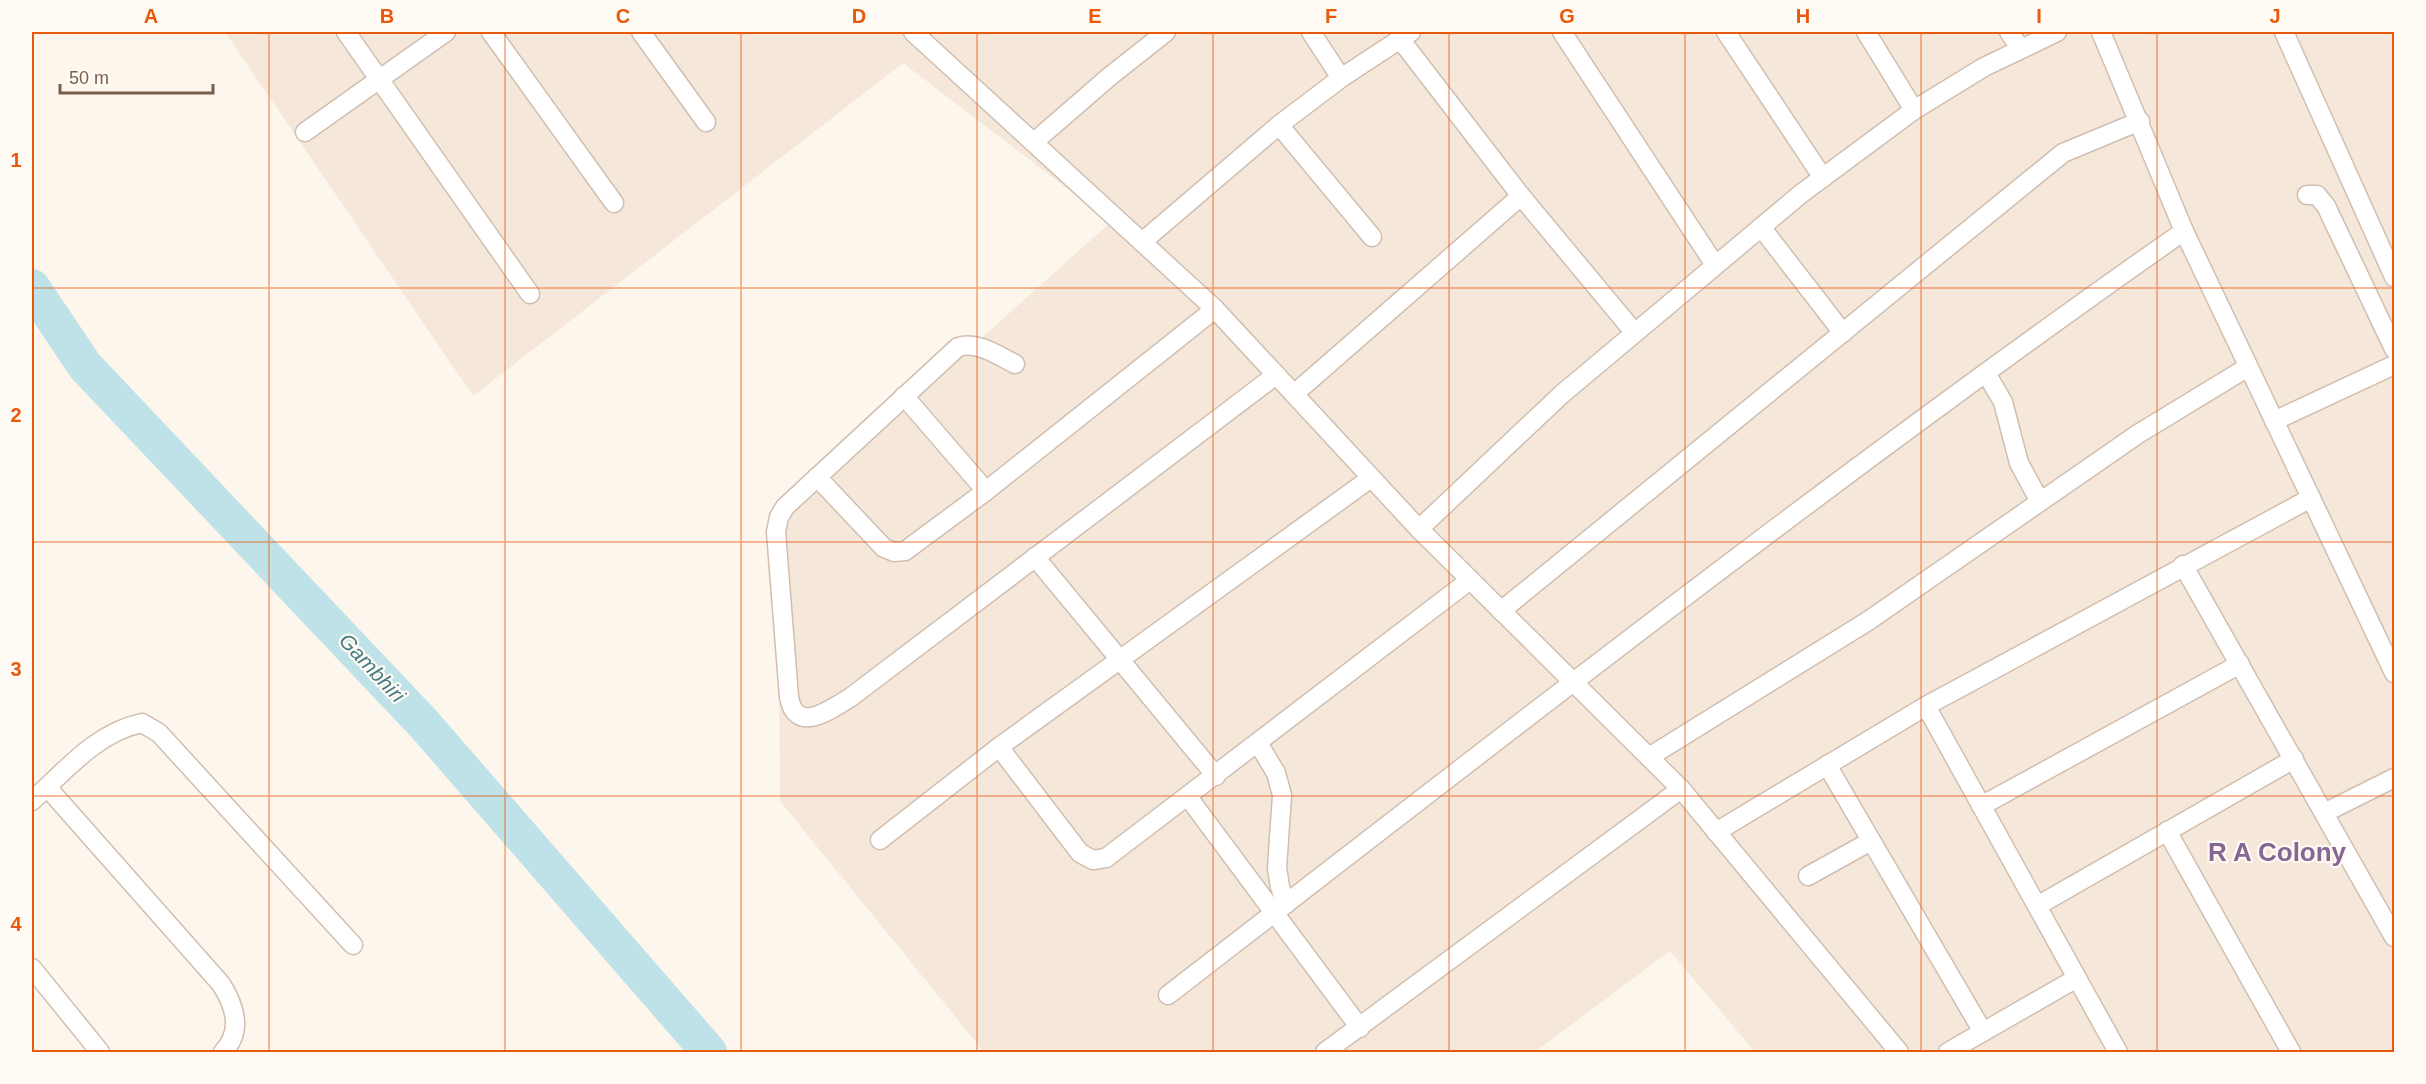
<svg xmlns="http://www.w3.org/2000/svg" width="2426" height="1084" font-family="Arial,sans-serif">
  <rect width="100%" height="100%" fill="#fdf6ec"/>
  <!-- residential -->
  <path fill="#f5e8da" d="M225 32H2394V1052H1755L1670 951 1535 1052H984L780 801 778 520 1111 222 903 63 473 396Z"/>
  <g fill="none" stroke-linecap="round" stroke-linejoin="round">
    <!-- river -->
    <path stroke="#bfe2e8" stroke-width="36" d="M32 287 85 366 424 724 709 1052"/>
    <defs>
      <g id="minor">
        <path d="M346 32 530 294"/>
        <path d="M491 32 614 203"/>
        <path d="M641 32 706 122"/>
        <path d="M913 32 1215 309 1419 529 1681 789 1899 1052"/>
        <path d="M1311 32 1341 78 1411 32"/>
        <path d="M1562 32 1715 265"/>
        <path d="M1726 32 1823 178"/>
        <path d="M1866 32 1914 110"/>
        <path d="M2009 32 2021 49"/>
        <path d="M2101 32 2184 231 2311 498"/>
        <path d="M2284 32 2394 277"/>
        <path d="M1400 39 1521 196 1634 332"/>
        <path d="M1279 125 1372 237"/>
        <path d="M305 132 446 32"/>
        <path d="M1034 142 1109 77 1166 32"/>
        <path d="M2307 195H2317L2326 206 2394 349"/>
        <path d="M1761 227 1843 333"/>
        <path d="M1142 242 1279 125 1341 78"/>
        <path d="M1015 364C997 355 978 341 958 347L785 507 779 517 776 532 789 697C796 736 831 709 851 697L1276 375"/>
        <path d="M1986 373 2003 402 2019 463 2039 500"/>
        <path d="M1294 394 1521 196"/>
        <path d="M904 396 986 491"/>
        <path d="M2274 421 2394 365"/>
        <path d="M817 477 884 548 894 552 905 551 986 491 1215 309"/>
        <path d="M1419 529 1562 394 1802 193 1914 110 1984 67 2057 32"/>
        <path d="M1035 557 1216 776"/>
        <path d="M2183 565 2394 937"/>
        <path d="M1501 611 2063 153 2140 121"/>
        <path d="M1926 706 2118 1052"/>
        <path d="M1258 743 1276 773 1282 795 1277 868 1280 887 1286 904"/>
        <path d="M999 747 1080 853 1093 860 1106 858 1470 580"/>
        <path d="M1649 757 1868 621 2138 434 2248 367"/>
        <path d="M1827 765 1983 1032"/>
        <path d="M47 787 221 984C235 1006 243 1031 223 1052"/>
        <path d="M1188 797 1360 1028"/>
        <path d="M32 801C65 771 97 732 142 723L159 733 353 945"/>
        <path d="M1981 806 2240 664"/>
        <path d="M2324 813 2394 778"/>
        <path d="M2167 831 2291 1052"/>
        <path d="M1716 832 1926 706 2311 498 2394 673"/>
        <path d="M880 840 999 747 1371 478"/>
        <path d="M1808 876 1871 841"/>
        <path d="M2037 906 2294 759"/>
        <path d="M32 968 100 1052"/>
        <path d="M1168 995C1503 736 1837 474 2184 231"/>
        <path d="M1325 1052 1681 789"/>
        <path d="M1948 1052 2077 978"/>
      </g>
    </defs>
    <!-- minor casing -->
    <use href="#minor" stroke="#d1beb0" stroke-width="21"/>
    <!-- minor -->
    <use href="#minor" stroke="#fff" stroke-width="18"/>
  </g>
  <!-- grid -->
  <path fill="none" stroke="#e8590c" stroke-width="1.5" stroke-opacity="0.55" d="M269 32V1052M505 32V1052M741 32V1052M977 32V1052M1213 32V1052M1449 32V1052M1685 32V1052M1921 32V1052M2157 32V1052M32 288H2394M32 542H2394M32 796H2394"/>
  <g text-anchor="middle" stroke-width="4.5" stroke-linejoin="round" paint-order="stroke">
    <!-- water labels -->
    <g font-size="21" font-style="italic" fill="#437b86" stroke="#fffaf3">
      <text transform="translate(372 668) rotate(47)" y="7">Gambhiri</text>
    </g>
    <!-- district labels -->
    <g font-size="26" font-weight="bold" fill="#856695" stroke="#fffaf3">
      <text x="2277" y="861">R A Colony</text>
    </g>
  </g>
  <!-- border -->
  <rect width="2426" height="1084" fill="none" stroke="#fffaf3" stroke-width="66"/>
  <!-- scale -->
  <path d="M60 84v9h153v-9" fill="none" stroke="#7a5d4d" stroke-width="3"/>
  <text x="69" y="84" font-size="18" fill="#7a5d4d" stroke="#fffaf3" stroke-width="4.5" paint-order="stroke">50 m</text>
  <rect x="33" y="33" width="2360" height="1018" fill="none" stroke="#e8590c" stroke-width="2"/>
  <g font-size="20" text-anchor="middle" font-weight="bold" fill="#e8590c">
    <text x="151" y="23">A</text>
    <text x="387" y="23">B</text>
    <text x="623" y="23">C</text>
    <text x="859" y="23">D</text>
    <text x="1095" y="23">E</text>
    <text x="1331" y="23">F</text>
    <text x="1567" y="23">G</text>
    <text x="1803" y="23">H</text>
    <text x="2039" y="23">I</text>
    <text x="2275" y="23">J</text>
    <text x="16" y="167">1</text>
    <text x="16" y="422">2</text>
    <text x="16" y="676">3</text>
    <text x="16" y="931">4</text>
  </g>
</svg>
